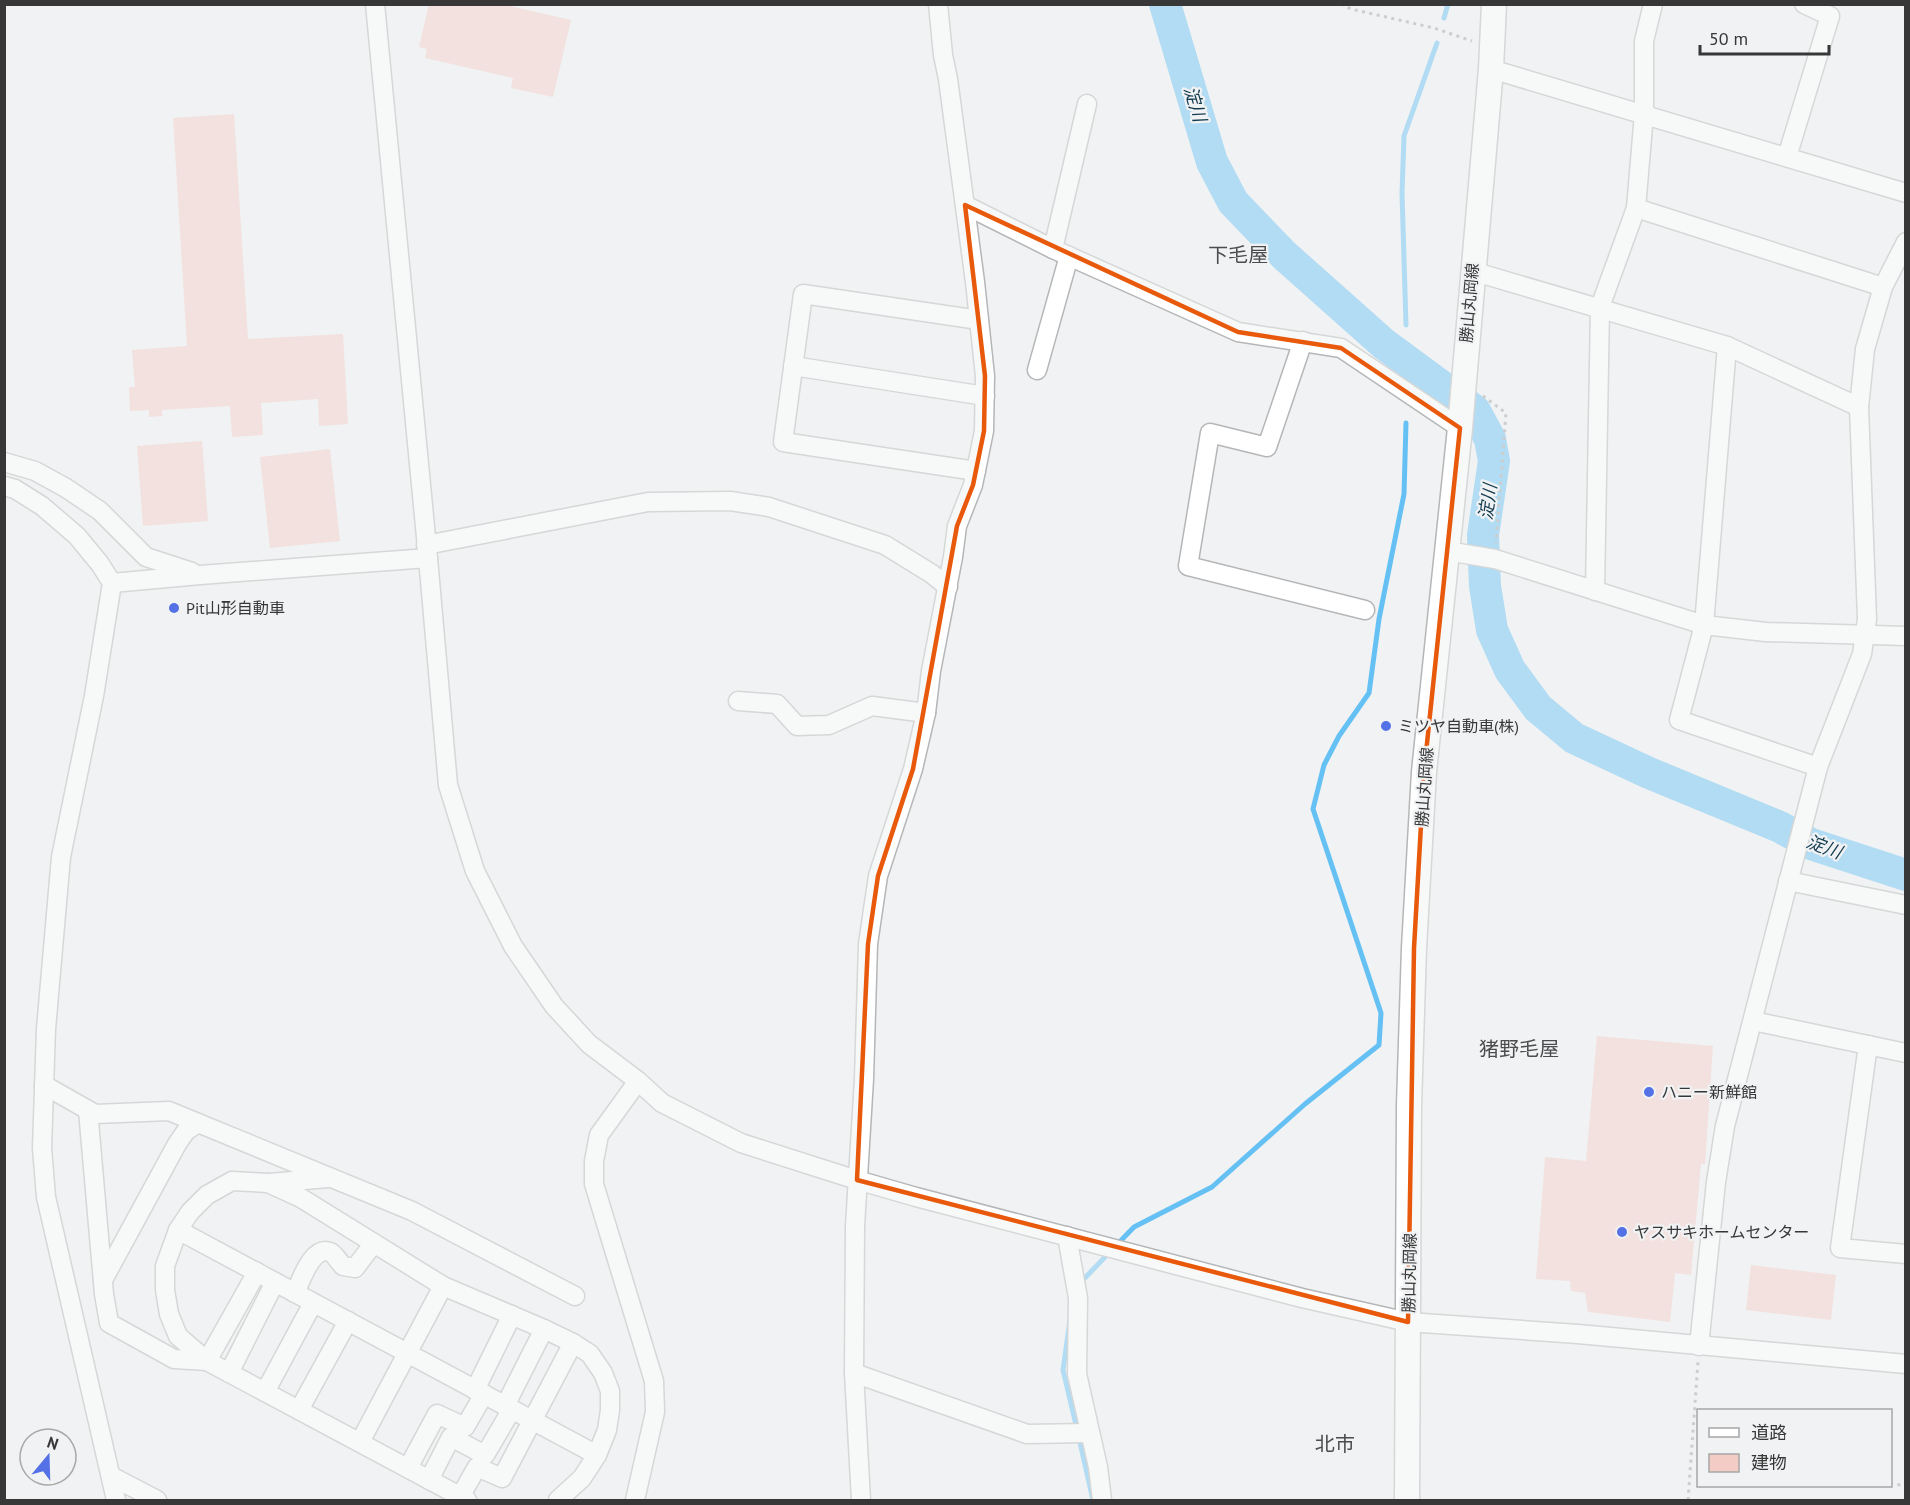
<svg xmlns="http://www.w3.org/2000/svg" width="1910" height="1505" font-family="'PT Sans','Noto Sans JP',sans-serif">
  <rect width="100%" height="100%" fill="#f1f2f3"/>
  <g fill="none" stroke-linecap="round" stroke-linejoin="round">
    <!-- stream -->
    <g stroke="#65c0f4" stroke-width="5">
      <path d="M1444 18 1448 4"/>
      <path d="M1406 325 1402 193 1404 136 1437 43"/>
      <path d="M1080 1283 1134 1227 1212 1187 1305 1104 1379 1045 1381 1013 1313 809 1324 765 1339 736 1369 693 1379 619 1404 494 1406 423"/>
      <path d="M1070 1320 1063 1370 1077 1429"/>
      <path d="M1079 1438 1093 1500"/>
    </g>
    <!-- river -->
    <path stroke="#65c0f4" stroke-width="32" d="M1165 4 1212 162 1233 202 1284 255 1384 344 1475 411 1490 439 1494 461 1483 535 1485 586 1492 630 1510 670 1538 708 1574 738 1649 773 1780 827 1811 844 1906 875"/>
  </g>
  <!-- building -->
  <g fill="#f3ccc5">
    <path d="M429 4H502L571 20 553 97 511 88 513 78 425 58 427 49 419 47Z"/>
    <path d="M234 114 248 339 343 334 348 424 319 426 318 399 261 403 263 435 232 437 230 406 162 410V416L149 417V410L130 411 129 387H135L132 350 187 346 173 118Z"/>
    <path d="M202 441 208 521 143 526 137 446Z"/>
    <path d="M330 449 340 541 270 548 260 457Z"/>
    <path d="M1597 1036 1713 1046 1705 1164H1701L1691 1275 1675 1273 1670 1322 1588 1312 1585 1293 1571 1291 1570 1281 1536 1279 1545 1157 1586 1161Z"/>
    <path d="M1751 1265 1836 1275 1831 1320 1746 1310Z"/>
  </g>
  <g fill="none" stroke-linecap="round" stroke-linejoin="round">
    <defs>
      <g id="minor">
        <path d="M375 4 428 558 448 785 475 871 513 946 554 1006 589 1044 638 1081 662 1103 741 1143 857 1180 916 1197 1302 1298 1408 1322 1578 1334 1906 1364"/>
        <path d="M1491 69 1906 193"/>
        <path d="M1787 157 1830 16 1804 4"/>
        <path d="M965 205 1053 249 1238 332 1341 348 1460 428"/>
        <path d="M1636 208 1883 287"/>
        <path d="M1053 249 1087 104"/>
        <path d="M1472 271 1727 346 1859 407"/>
        <path d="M1303 341 1267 447 1210 433 1188 566 1365 610"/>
        <path d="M1727 346 1704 625 1679 720 1818 767"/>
        <path d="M793 366 985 396"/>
        <path d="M1037 370 1069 256"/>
        <path d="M4 462 35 471 66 488 100 511 146 557 192 572"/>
        <path d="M976 471 783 442 803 294 979 320"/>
        <path d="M4 486 15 489 42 506 77 536 100 564 112 583 94 696 61 857 46 1029 42 1148 46 1197 116 1500"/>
        <path d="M426 545 648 502 730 501 769 507 885 545 932 574 948 587"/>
        <path d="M1447 551 1495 559 1704 625 1766 632 1906 636"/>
        <path d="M112 583 200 575 428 558"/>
        <path d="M1595 591 1600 307 1636 208 1644 114V41L1653 4"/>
        <path d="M738 701 777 704 797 726 829 725 872 706 926 713"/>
        <path d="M1788 881 1906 905"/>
        <path d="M1753 1021 1906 1053"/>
        <path d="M1868 1045 1840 1248 1906 1254"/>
        <path d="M44 1085 95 1114 169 1111 198 1123 412 1211 575 1296"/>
        <path d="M88 1110 104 1294 109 1323 174 1359 207 1361 257 1272"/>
        <path d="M269 1183 328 1178"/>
        <path d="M178 1230 597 1455"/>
        <path d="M1067 1236 1078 1298 1077 1374 1098 1467 1102 1500"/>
        <path d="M103 1280 177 1144 186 1131 198 1123"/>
        <path d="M295 1293C301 1281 312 1245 330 1252 335 1254 338 1261 343 1266L355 1268 374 1243"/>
        <path d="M1699 1346 1716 1182 1725 1126 1818 767 1862 654 1867 619 1859 407 1865 349 1883 287 1906 242"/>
        <path d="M229 1373 275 1282"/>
        <path d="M854 1373 1027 1434 1090 1433"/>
        <path d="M475 1390 512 1315"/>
        <path d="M265 1392 313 1303"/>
        <path d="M505 1406 544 1329"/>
        <path d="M299 1410 348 1321"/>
        <path d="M360 1442 443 1286"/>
        <path d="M408 1468 437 1414 465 1427 484 1394"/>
        <path d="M111 1476 157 1500"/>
        <path d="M429 1480 451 1437 485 1455 512 1409"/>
        <path d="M460 1497 477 1467 502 1478 573 1343"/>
        <path d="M467 1500 207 1361 178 1336 169 1314 165 1290V1266L178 1230 190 1212 207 1195 232 1181 268 1183 301 1198 443 1286 544 1329 573 1343 590 1354 603 1373 610 1391V1410L607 1430 597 1455 582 1478 558 1500"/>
        <path d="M635 1500 655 1412 654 1381 594 1184V1161L599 1135 638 1081"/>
        <path d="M861 1500 854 1373 855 1226 864 1079 868 944 878 876 913 769 926 713 931 671 953 557 957 526 973 485 984 431 985 376 975 282 948 79 943 55 938 4"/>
      </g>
      <path id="major" d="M1407 1500 1409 1106 1414 948 1424 772 1460 428 1491 69 1494 4"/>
    </defs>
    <!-- minor casing -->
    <use href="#minor" stroke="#b5b6b7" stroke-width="21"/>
    <!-- major casing -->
    <use href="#major" stroke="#b5b6b7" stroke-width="27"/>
    <!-- path -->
    <g stroke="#a1a2a3" stroke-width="3" stroke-dasharray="3 4.5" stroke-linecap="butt">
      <path d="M1341 4 1351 9 1434 28 1472 41"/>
      <path d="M1483 396 1506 413 1496 543"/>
      <path d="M1890 1483 1906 1486"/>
      <path d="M1688 1500 1698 1362"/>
    </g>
    <!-- minor -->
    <use href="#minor" stroke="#fff" stroke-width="18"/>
    <!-- major -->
    <use href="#major" stroke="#fff" stroke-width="24"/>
  </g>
  <!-- marked area -->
  <path d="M0 0H1910V1505H0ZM965 205 1238 332 1341 348 1460 428 1424 772 1414 948 1408 1322 857 1180 868 944 878 876 913 769 957 526 973 485 984 431 985 376Z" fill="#f1f2f3" fill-opacity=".55" fill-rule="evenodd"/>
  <path fill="none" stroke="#e8590c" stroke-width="4.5" stroke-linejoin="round" d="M965 205 1238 332 1341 348 1460 428 1424 772 1414 948 1408 1322 857 1180 868 944 878 876 913 769 957 526 973 485 984 431 985 376Z"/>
  <!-- markers -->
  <g fill="#5471e6" stroke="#f1f2f3" stroke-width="2">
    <circle cx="174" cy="608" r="6"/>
    <circle cx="1386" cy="726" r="6"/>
    <circle cx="1649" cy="1092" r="6"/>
    <circle cx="1622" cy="1232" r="6"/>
  </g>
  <g text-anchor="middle" stroke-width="4.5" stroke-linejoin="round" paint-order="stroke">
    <!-- street labels -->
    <g font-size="16" fill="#373738" stroke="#f1f2f3">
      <text transform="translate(1469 303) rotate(-85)" y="6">勝山丸岡線</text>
      <text transform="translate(1424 787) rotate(-86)" y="6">勝山丸岡線</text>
      <text transform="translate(1409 1273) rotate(-89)" y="6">勝山丸岡線</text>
    </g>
    <!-- poi labels -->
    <g font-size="16" fill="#373738" stroke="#f1f2f3" text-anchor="start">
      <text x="186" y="614">Pit山形自動車</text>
      <text x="1398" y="732">ミツヤ自動車(株)</text>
      <text x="1661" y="1098">ハニー新鮮館</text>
      <text x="1634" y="1238">ヤスサキホームセンター</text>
    </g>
    <!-- water labels -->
    <g font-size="18" font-style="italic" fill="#143c51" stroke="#f1f2f3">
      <text transform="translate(1195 104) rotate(73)" y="6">淀川</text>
      <text transform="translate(1488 502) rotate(-82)" y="6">淀川</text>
      <text transform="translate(1824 847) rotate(20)" y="6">淀川</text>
    </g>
    <!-- quarter labels -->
    <g font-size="20" fill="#4b4c4d" stroke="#f1f2f3">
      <text x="1238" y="262">下毛屋</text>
      <text x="1519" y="1056">猪野毛屋</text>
      <text x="1335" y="1451">北市</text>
    </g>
  </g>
  <!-- border -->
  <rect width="1910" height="1505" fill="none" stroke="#373738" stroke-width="12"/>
  <!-- legend -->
  <rect x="1697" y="1409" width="195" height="78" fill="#f1f2f3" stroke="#a7a7a8" stroke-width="1.5"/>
  <rect x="1709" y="1428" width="30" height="9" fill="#ffffff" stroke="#a7a7a8" stroke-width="1.5"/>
  <text x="1751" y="1439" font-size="18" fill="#373738">道路</text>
  <rect x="1709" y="1454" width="30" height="18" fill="#f3ccc5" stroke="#a7a7a8" stroke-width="1.5"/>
  <text x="1751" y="1469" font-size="18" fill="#373738">建物</text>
  <!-- north arrow -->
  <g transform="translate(48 1457) rotate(19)"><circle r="28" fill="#f1f2f3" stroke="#a7a7a8" stroke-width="1.5"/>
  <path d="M0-4.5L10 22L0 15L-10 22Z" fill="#5471e6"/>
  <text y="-9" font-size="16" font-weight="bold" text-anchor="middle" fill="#373738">N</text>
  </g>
  <!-- scale -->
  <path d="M1700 45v9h129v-9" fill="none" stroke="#373738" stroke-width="3"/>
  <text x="1709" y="45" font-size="18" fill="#373738" stroke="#f1f2f3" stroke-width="4.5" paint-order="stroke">50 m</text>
</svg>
